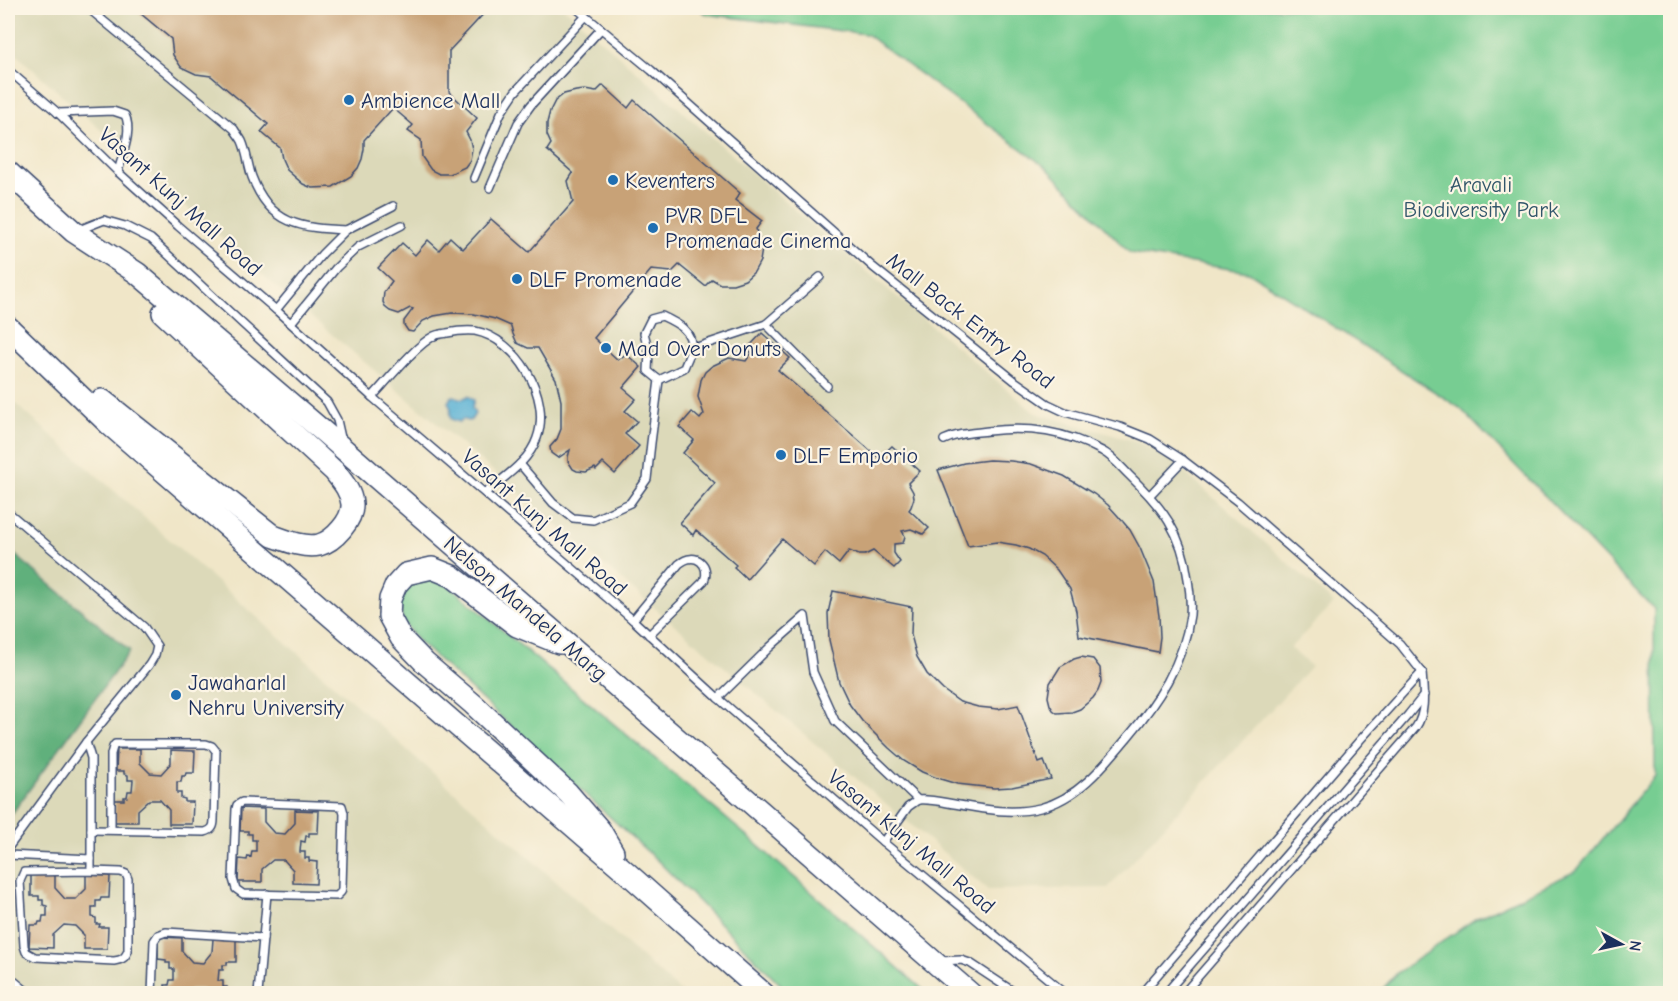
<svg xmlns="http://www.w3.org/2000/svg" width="1678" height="1001" font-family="'Comic Neue',sans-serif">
  <rect width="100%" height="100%" fill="#fcf5e5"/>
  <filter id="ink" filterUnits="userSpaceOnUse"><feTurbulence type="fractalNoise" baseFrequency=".0167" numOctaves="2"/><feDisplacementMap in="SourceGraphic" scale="12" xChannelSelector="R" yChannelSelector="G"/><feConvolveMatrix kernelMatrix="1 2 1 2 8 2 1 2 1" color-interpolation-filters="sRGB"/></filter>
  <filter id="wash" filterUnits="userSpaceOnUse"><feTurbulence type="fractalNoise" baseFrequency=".008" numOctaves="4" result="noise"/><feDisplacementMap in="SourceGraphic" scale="24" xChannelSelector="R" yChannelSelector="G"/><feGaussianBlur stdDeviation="1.35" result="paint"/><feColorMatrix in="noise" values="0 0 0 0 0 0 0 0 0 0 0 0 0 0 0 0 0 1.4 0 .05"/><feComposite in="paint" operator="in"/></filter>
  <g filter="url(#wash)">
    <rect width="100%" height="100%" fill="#f0e6c8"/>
    <!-- built -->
    <g fill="#dcd9b9">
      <path d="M8 8H564L827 238 1035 413 1138 442 1167 457 1334 603 1290 648 1311 666 1108 888 988 890 290 299 8 47Z"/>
      <path d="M8 397 682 993H8Z"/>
    </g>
    <!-- green -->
    <g fill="#77cd92" stroke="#497e78" stroke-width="1.5">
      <path d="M699 8H1670V993H1379L1397 973 1475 919 1576 871 1655 776 1654 609 1460 408 1249 272 1130 253 1047 168 866 34 706 14Z"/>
      <path d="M431 579 443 581 451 587 747 836 927 993H789L660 863 416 639 404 623 399 607 404 591 414 582Z"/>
    </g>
    <!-- forest -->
    <path fill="#61b07c" stroke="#3e706d" stroke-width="1.5" d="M8 549 130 651 8 819Z"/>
    <!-- water -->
    <path fill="#56b0d4" stroke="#387099" stroke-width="1.5" d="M454 396 462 399 468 396 474 400 472 408 475 414 471 420 468 421 463 419 459 422 451 419 450 414 451 409 448 402 451 397Z"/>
    <g id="blocks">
      <!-- building -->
      <g fill="#c8a277">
        <path d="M134 8H489L449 51V92L477 118 466 132 470 140 472 149 470 160 465 167 450 174H439L431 170 422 157 421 140 408 131 413 125 393 108 364 140V149L362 159 358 168 351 176 333 187 312 188 303 184 287 170 282 159 280 148 261 132 268 124 211 76 196 74 181 67 173 55 171 39Z"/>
        <path d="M603 85 628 108 634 100 740 193 735 200 762 221 756 229 762 249 760 261 754 272 745 280 733 284H720L712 279 705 286 679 265 672 272 651 270 594 338 618 360 626 354 641 367 623 388 636 399 625 411 637 421 625 434 639 446 615 474 603 463 596 470 595 468 586 472 577 471 573 469 568 461V457L570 450 558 458 551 453 550 447 557 439 561 429V401L556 379 538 348H528L517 343 513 334 511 326 495 319 474 314 452 313 434 316 423 321 413 332 408 331 404 325V321L413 309 410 308 399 314 390 311 386 308 383 302 384 292 392 281 378 268 402 243 415 255 428 240 439 250 450 237 463 249 491 219 529 252 573 202 568 181 573 173 547 150 551 144 547 135V123L550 111 555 101 564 94 576 91 585 90 596 92Z"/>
        <path d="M762 333 790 358 778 370 879 458 892 446 920 471 908 483 913 492 914 498 911 507 909 510 929 528 923 534 911 529 902 531 905 536 903 543 894 544V553L900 562 894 568 873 551 865 555H859L849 551 839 564 825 552 814 566 782 539 747 579 734 567 736 565 696 530 693 535 680 523 715 483 683 453 694 440 679 427 692 412 700 419 704 414 698 397 701 380 705 372 712 366 729 358 746 361 752 353 747 349Z"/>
        <path d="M989 460 1011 461 1031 464 1064 476 1094 494 1108 505 1118 516 1130 530 1140 548 1154 582 1159 616 1160 637 1158 652 1079 636 1076 611 1070 589 1057 570 1042 556 1029 549 1016 545 997 542 968 546 938 470 964 463Z"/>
        <path d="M833 591 912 607 911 635 917 657 927 674 943 690 960 702 978 707 998 709 1018 705 1039 763 1044 761 1051 779 1012 787 994 788 957 784 937 778 922 772 904 761 889 748 862 721 850 705 839 682 829 640 828 613Z"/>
        <path d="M1081 657 1093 659 1100 668 1101 683 1098 691 1093 698 1080 709 1072 712 1057 713 1053 710 1050 705 1048 697 1050 683 1060 667 1074 659Z"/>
        <path d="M117 749H140V763L150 773 161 774 171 763V750L195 751 194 773H186L185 776H182L181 782H177V793H181V798L185 799V802H193L192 824H169V810L160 800H149L138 810V822H114L115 800H124V797H127L128 791H132L133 780H128V775L124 774V771H116Z"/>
        <path d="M241 808 264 809V822L274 833 285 834 295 823V810L319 811 318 833H309V836H306L305 842 301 841 300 852H305V858H309V861L317 862 316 884 293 883V870L284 860H273L262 869V882H238L239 859 247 860 248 856 251 857 252 851H256V840H252V834H248V831H240Z"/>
        <path d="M31 874H55V888L65 899H76L86 889V875L110 876 109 898H101L100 901H96V907H92V917L96 918V924H100L99 927H108L107 949H84V935L75 926 64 925 53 935V948L29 947 30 925H38L39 922H42L43 916H47V906L43 905V900H39V896H31Z"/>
        <path d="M158 937 182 938V951L192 962 203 963 212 952 213 939 236 940V962H227V965H223V970H219L218 981H223V987H227V990H235V994H206L202 989H191L185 994H157V988H165V985H169L170 980H174V969H170V963H166V960L158 959Z"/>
      </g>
    </g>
  </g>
  <g filter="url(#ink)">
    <use href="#blocks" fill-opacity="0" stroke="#3b4a6e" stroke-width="1.5"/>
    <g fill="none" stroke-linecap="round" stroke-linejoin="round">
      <defs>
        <g id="lane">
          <path d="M88 8 234 129C236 133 240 137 242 141 247 152 248 166 252 177 270 225 301 228 346 230"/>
          <path d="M576 8 651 70 873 267 1015 381 1048 404 1065 412 1120 427 1150 439 1183 460 1238 502 1400 644 1422 672"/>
          <path d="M8 70 58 113 118 172 178 226 276 310 372 397 633 620 718 698 883 842 1066 994"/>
          <path d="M58 113 113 111 125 115C133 131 122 155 118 172"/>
          <path d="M474 178 501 113 515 92 586 16"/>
          <path d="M490 188 518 123 531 105 601 29"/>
          <path d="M79 230 104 220 125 226 151 239 327 402 337 420 342 442"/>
          <path d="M276 310 322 254 346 230 393 206"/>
          <path d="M662 316C677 323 694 331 691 350 690 355 686 362 684 368L659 380 648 371 649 352 644 333 651 319Z"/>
          <path d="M291 323 336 268 358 247 402 225"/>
          <path d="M766 324 827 386"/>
          <path d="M691 349 766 324 820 277"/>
          <path d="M372 397C387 381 416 345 434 336 438 334 443 334 447 333 457 331 465 330 475 331 517 339 552 397 537 438 529 462 504 477 485 493"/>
          <path d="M520 464 553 503 573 518 593 520 630 503 647 479 651 443 659 380"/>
          <path d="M1150 495 1183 460"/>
          <path d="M8 512 144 627 157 646 155 655 149 665 86 742 8 848"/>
          <path d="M633 620 679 564C696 550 711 566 704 581L649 635"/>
          <path d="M718 698 770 647 805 616 813 672 835 721 918 800"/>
          <path d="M242 802 342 806 344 813 342 888 341 892 337 896 243 894 236 889 233 879 236 809 237 805Z"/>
          <path d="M91 830 205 832C212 830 214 827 214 820L216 751 212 746 206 744H115L113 747 111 754V830"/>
          <path d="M883 842 908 807 918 800C930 799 942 802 954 804 982 809 1011 815 1040 808 1077 799 1103 767 1127 738 1157 703 1184 663 1190 615 1191 603 1190 591 1188 579 1182 532 1162 507 1129 475 1121 467 1112 456 1102 451 1065 431 1029 426 988 431 973 433 958 433 944 440"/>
          <path d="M8 855 91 859V758L86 742"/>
          <path d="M91 859V871L24 872 20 881 24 946 26 952 35 957 114 961C122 960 125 958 128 951V879L126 874 121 872 91 871"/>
          <path d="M940 961 961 960 970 963 1017 994"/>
          <path d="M8 976 30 994"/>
          <path d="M152 994 154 941 158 935 166 932 263 938"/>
          <path d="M258 994 267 894"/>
          <path d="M1141 994 1360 740 1422 672"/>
          <path d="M1165 994 1408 715 1424 695"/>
          <path d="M1183 994 1416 727C1427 711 1423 690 1422 672"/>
        </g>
        <g id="primary">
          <path d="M8 172 74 232 137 273 325 433 971 994"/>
          <path d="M8 327 109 424 625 871 764 994"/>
          <path d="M102 400 273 536C287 541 304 548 319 545 334 541 353 520 352 504 351 491 342 481 334 471L163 313"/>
          <path d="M559 643 517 626 452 576 432 568 406 574 396 585 390 599 389 616 401 638 425 663 473 704 568 793 600 830 613 852"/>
        </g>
      </defs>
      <!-- lane casing -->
      <use href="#lane" stroke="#3b4a6e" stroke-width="10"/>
      <!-- primary casing -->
      <use href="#primary" stroke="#3b4a6e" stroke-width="24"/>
      <!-- lane -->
      <use href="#lane" stroke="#fff" stroke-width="7"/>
      <!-- primary -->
      <use href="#primary" stroke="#fff" stroke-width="21"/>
    </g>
  </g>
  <!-- markers -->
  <g fill="#1f6fb2" stroke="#fcf5e5" stroke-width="2">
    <circle cx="349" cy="100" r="6"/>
    <circle cx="613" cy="180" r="6"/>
    <circle cx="653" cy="228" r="6"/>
    <circle cx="517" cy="279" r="6"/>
    <circle cx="606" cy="348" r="6"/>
    <circle cx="781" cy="455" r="6"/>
    <circle cx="176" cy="695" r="6"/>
  </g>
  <g text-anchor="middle" stroke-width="4.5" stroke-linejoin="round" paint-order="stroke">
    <!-- poi labels -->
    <g font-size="22" fill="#1b2f5e" stroke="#fcf5e5" text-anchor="start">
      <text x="361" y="108">Ambience Mall</text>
      <text x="625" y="188">Keventers</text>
      <text x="665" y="223">PVR DFL<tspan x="665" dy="25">Promenade Cinema</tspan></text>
      <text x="529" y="287">DLF Promenade</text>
      <text x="618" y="356">Mad Over Donuts</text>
      <text x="793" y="463">DLF Emporio</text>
      <text x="188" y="690">Jawaharlal<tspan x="188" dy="25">Nehru University</tspan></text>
    </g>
    <!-- park labels -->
    <g font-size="22" fill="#32566b" stroke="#fcf5e5">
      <text x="1481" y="192">Aravali<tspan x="1481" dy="25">Biodiversity Park</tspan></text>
    </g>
    <!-- street labels -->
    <g font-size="22" fill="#1b2f5e" stroke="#fcf5e5">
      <text transform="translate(181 201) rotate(42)" y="8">Vasant Kunj Mall Road</text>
      <text transform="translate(971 320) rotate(38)" y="8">Mall Back Entry Road</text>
      <text transform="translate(545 522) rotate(41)" y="8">Vasant Kunj Mall Road</text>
      <text transform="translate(526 608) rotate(41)" y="8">Nelson Mandela Marg</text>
      <text transform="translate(912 841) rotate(40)" y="8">Vasant Kunj Mall Road</text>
    </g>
  </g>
  <!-- margin -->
  <rect width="1678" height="1001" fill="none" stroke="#fcf5e5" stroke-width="30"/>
  <!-- north arrow -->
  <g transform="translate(1621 944) rotate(98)" stroke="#fcf5e5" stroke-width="4.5" paint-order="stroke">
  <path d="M0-4.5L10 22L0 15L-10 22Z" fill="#1b2f5e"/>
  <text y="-9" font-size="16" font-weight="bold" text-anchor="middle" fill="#1b2f5e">N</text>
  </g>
</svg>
